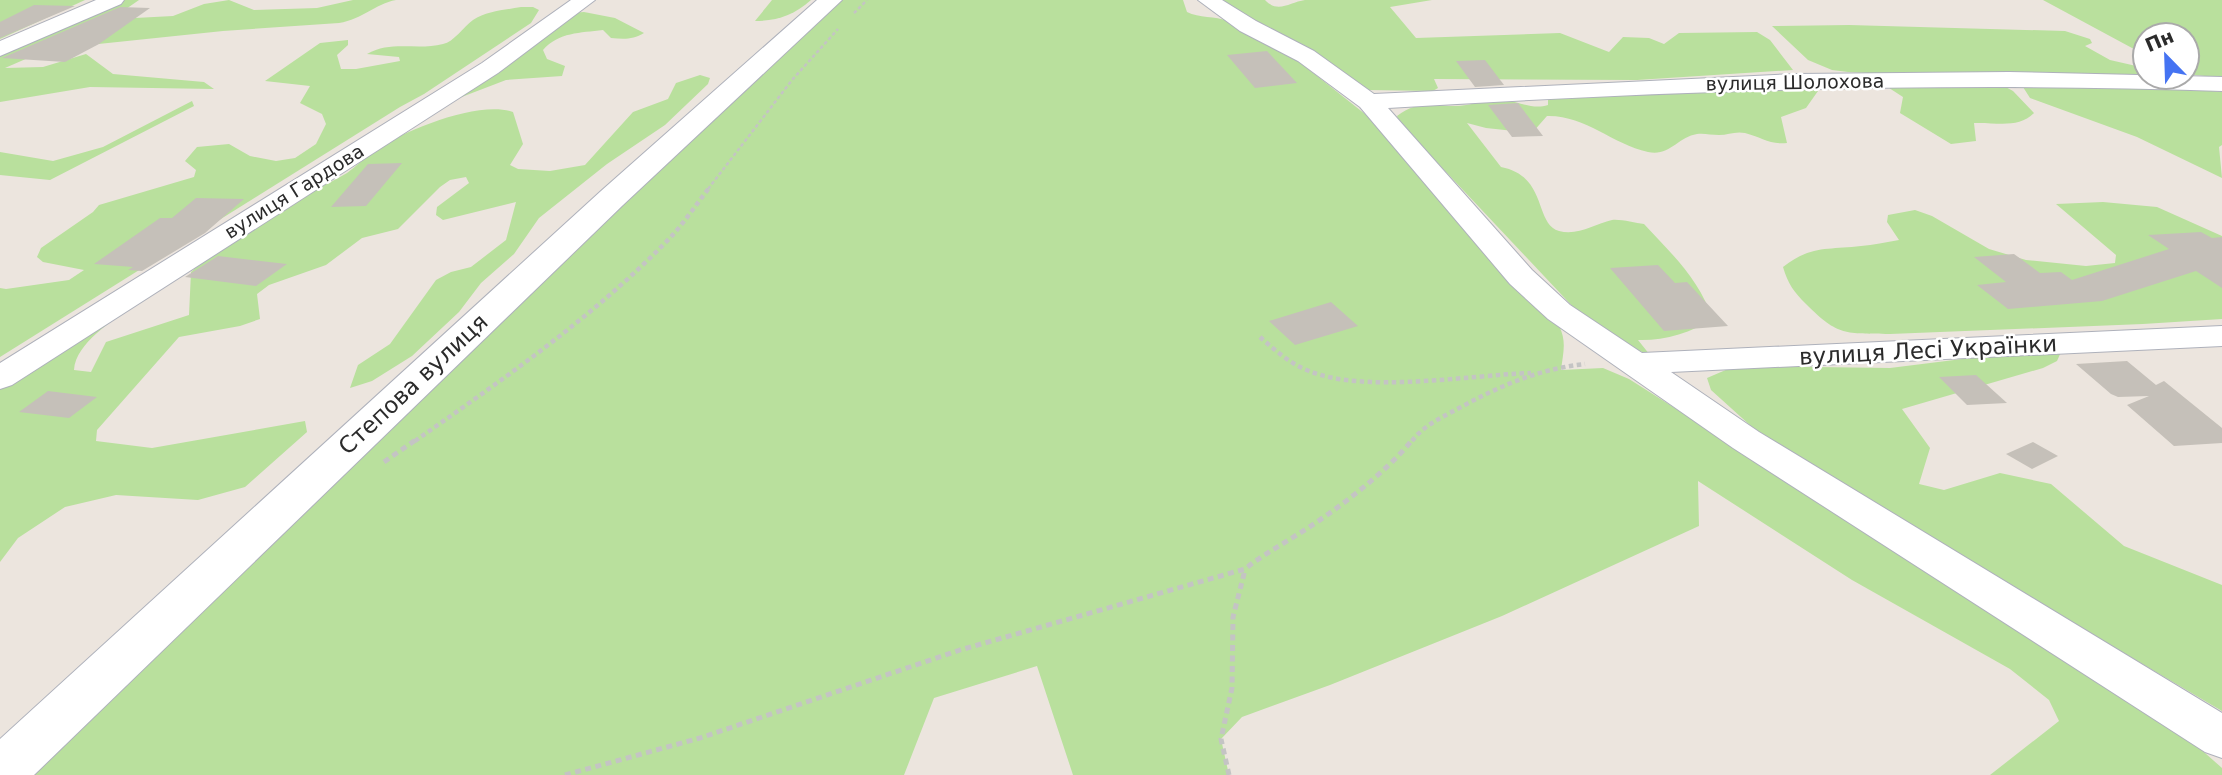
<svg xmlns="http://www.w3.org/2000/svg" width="2222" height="775" font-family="'DejaVu Sans',sans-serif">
  <rect width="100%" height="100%" fill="#ece5de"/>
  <!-- green -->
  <g fill="#b9e09d">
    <path d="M0 0H85L0 39Z"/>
    <path d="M125 0H139L126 9 135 18 173 16 204 4 229 0 254 10 317 8 353 0H396C375 4 363 19 339 23L223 31 60 48 44 51 5 68 43 67 86 54 113 74 204 82 214 89 90 87 0 102V56Z"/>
    <path d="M772 0H811C794 15 777 21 755 21Z"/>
    <path d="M839 0H1183L1187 12C1199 18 1215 16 1228 21L1297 60 1370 118 1559 326C1567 341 1563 354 1561 370L1603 368 1629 379 2171 723 2222 768V775H1990L2059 721 2049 700 2010 669 1852 580 1698 481 1699 526 1502 616 1330 685 1242 717 1221 739 1229 775H1073L1037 666 934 698 904 775H13Z"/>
    <path d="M1220 0H1265C1278 14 1290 2 1305 0 1344 0 1392 0 1432 0L1390 7 1416 38 1560 33 1609 52 1623 37 1649 38 1664 44 1679 33 1757 32 1770 40 1793 70 1637 80 1434 79 1438 88 1433 91 1368 90Z"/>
    <path d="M2043 0H2222V78L2187 74V35H2145V55Z"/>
    <path d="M521 7H533L539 10 531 23 424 94 400 107 0 357V288L6 289 69 280 84 270 43 262 37 257 41 248 93 212 99 205 194 177 196 170 185 161 197 147 229 144 250 156 276 161 295 158 316 144 326 124 322 114 300 103 310 86 265 81 320 43 348 40V45L337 55 341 69H356L400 61 399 57 367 54C392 40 417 51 443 44 454 42 463 27 473 20 487 11 505 10 521 7Z"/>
    <path d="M584 12 615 18 644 33C633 40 623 39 611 38L603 30C580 33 559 32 543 50L547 59 565 66 562 76 506 80 446 103 571 13Z"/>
    <path d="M1849 25 2065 31 2090 39 2092 43 2085 46 2110 60 2145 68V76L1909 75 1848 72 1832 70 1808 60 1772 26Z"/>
    <path d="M700 75 710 78 708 84 665 125 607 164 539 218 514 254 481 283 459 312 412 356 372 381 350 388 358 365 390 344 436 280 451 272 471 267 506 240 516 202 443 220 436 215 437 207 469 183 466 177 450 180 440 187 398 229 362 238 326 265 269 285 257 294 260 319 240 326 179 337 97 430 96 441 152 448 305 421 307 432 245 487 198 500 116 495 65 507 18 538 0 562V386L133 304C113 322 76 342 74 370L91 372 106 342 189 315 191 272 201 263C226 246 250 227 276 211 298 196 324 187 347 173 357 166 366 156 376 149 406 130 479 100 513 112L523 144 510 165 518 169 550 171 585 165 633 112 668 99 676 83Z"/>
    <path d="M2002 85 2013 91 2034 113C2018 129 1996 122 1974 123L1976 141 1951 144 1900 113 1903 97 1886 86Z"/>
    <path d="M1807 86 1818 91 1806 108 1781 117 1787 143C1770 145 1761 137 1745 133 1735 131 1728 135 1719 135 1711 135 1704 133 1697 134 1678 137 1669 157 1648 152 1612 144 1585 115 1547 116L1532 133 1486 128 1467 123 1501 167C1548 176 1534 224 1559 231 1578 236 1595 224 1612 220 1621 219 1635 223 1644 224 1671 253 1701 281 1712 319 1692 333 1662 341 1638 340L1650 355 1637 350 1575 309 1399 122 1397 116C1417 100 1434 106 1455 106 1472 106 1488 98 1505 100 1520 102 1533 110 1548 105V99Z"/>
    <path d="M2158 86 2222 92V145L2219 147 2222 178 2137 137 2030 98 2023 87Z"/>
    <path d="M192 101 194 106 50 180 0 175V152L53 161 103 147Z"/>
    <path d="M2103 202 2157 207 2222 236V319L2143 324 1890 334C1845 333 1839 337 1806 304 1794 292 1788 284 1783 267 1811 245 1828 250 1861 246 1873 245 1886 242 1899 240L1887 222 1888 215 1915 210 1932 216 1989 249 2026 260 2086 266 2115 263 2116 255 2056 204Z"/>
    <path d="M2041 349 2061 352 2057 361 2043 368 1902 409 1930 448 1919 484 1944 490 2000 473 2051 484 2124 546 2222 585V711L1965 559 1842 494 1752 427 1711 390 1707 378 1735 366 1890 368Z"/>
  </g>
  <!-- building -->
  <g fill="#c5c0b9">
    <path d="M34 5 75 6 0 38V22Z"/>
    <path d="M120 7 150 8 99 44 65 62 2 58Z"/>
    <path d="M1267 51 1297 83 1255 88 1227 55Z"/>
    <path d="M1485 60 1504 85 1475 87 1456 61Z"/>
    <path d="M1518 103 1543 136 1512 137 1488 105Z"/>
    <path d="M402 163 366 206 331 207 368 164Z"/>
    <path d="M196 198 244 199 205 233 142 271 128 270 133 267 94 264 160 218H172Z"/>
    <path d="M2201 232 2212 238 2222 237V288L2196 271 2102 301 2008 309 1977 285 2006 282 1974 257 2014 254 2040 273 2061 272 2072 280 2169 249 2148 235Z"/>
    <path d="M218 256 287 264 256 286 185 277Z"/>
    <path d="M1658 265 1675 283 1687 282 1728 326 1664 331 1610 268Z"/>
    <path d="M1331 302 1358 326 1295 345 1269 321Z"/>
    <path d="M2127 361 2156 385 2164 381 2222 428V443L2174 446 2127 405 2149 396 2118 397 2111 394 2076 364Z"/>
    <path d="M1976 375 2007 403 1967 405 1939 377Z"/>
    <path d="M48 391 97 397 69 418 19 412Z"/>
    <path d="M2033 442 2058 456 2032 469 2006 454Z"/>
  </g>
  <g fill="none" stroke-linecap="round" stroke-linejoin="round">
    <defs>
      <g id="minor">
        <path d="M96 0H124L121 4 0 56V41Z"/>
        <path d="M571 0H595L498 73 12 385 0 389V363L482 63Z"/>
        <path d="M1198 0H1222L1256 21 1314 51 1374 94 1796 74 2009 72 2222 77V91C1943 81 1666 91 1388 108L1532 270 1570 305 1642 353 2222 326V346L1671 372 1759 432 2222 713V758L2205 752 1733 448 1548 319 1510 284 1360 107 1298 61 1240 31Z"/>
      </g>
      <path id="tertiary" d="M817 0H842L623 205 34 775H0V739L601 191Z"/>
    </defs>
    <!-- minor casing -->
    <use href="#minor" stroke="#aeb1bb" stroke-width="2"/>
    <!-- tertiary casing -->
    <use href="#tertiary" stroke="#aeb1bb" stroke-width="2"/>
    <!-- path-far2 -->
    <g stroke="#c4c4c4" stroke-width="2.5" stroke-dasharray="3.5 2.5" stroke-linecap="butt">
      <path d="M854 13 867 0"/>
      <path d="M708 189 792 80 838 29"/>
    </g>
    <!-- path-far1 -->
    <g stroke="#c4c4c4" stroke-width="4.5" stroke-dasharray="4.5 3.5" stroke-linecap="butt">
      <path d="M1260 337C1275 350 1290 364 1309 371 1366 394 1469 375 1531 373"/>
      <path d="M415 441C502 380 592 318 666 242 682 226 695 206 709 188"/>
      <path d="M1412 441C1425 424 1443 417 1461 407 1502 385 1539 369 1585 364"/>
    </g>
    <!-- path -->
    <g stroke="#c4c4c4" stroke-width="5" stroke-dasharray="6 4.5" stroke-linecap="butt">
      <path d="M384 462 417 439"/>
      <path d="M565 775 700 738 960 650 1245 569C1261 556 1278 547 1295 536 1333 513 1386 473 1413 439"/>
      <path d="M1229 775 1221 739 1232 688 1233 617 1245 570"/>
    </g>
    <!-- minor -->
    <use href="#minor" fill="#fff" fill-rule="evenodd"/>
    <!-- tertiary -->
    <use href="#tertiary" fill="#fff" fill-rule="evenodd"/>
  </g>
  <g text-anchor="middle" stroke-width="5" stroke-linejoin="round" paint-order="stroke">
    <!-- far-street labels -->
    <g font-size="19" fill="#2b2b2b" stroke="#fff">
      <text transform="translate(1795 82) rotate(-1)" y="7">вулиця Шолохова</text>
      <text transform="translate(294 191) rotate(-32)" y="7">вулиця Гардова</text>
    </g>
    <!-- street labels -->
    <g font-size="23" fill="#2b2b2b" stroke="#fff">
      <text transform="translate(1928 350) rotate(-3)" y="8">вулиця Лесі Українки</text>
      <text transform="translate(413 384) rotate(-43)" y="8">Степова вулиця</text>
    </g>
  </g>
  <!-- north arrow -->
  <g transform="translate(2166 56) rotate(337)"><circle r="33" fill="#ffffff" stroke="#aaaaaa" stroke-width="2"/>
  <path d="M0-5L12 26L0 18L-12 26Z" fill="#4573f2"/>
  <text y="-10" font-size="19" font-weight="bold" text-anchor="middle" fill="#2b2b2b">Пн</text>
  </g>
</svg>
